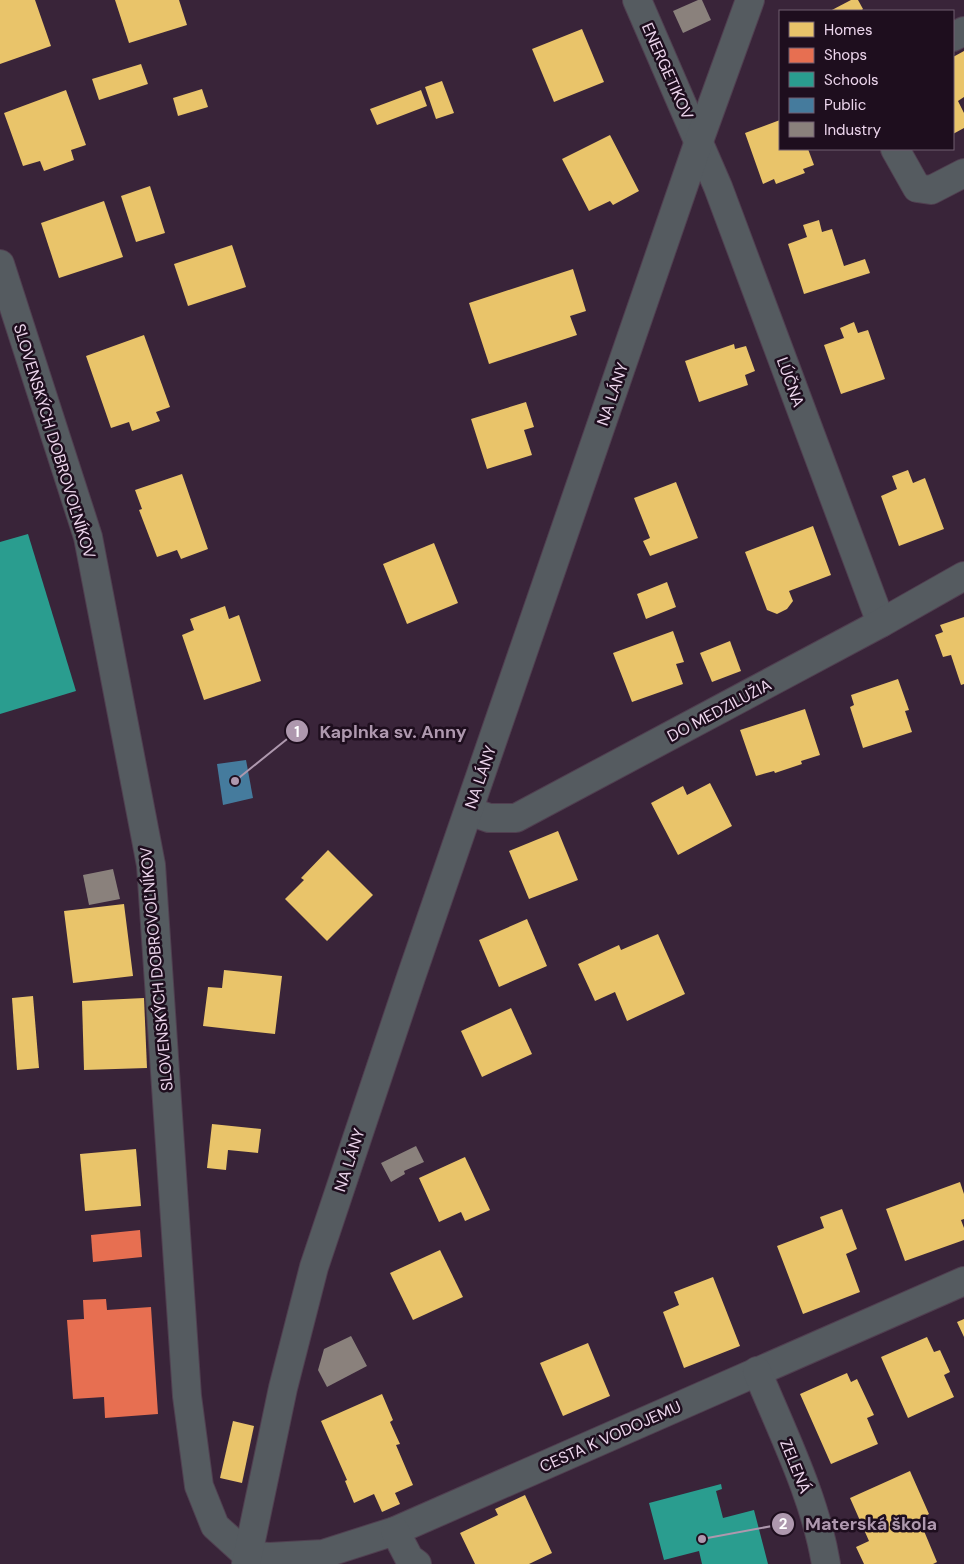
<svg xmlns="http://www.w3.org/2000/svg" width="964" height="1564" font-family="'DM Sans',sans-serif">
  <rect width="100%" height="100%" fill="#392439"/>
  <!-- homes -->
  <g fill="#e9c46a">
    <path d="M0 0H35L51 46 0 64Z"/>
    <path d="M115 0H179L187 25 129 43Z"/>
    <path d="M851 0H858L863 9 861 11H830Z"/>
    <path d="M582 29 604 82 554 102 532 49Z"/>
    <path d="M964 51V97L958 101 964 113V128L953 134V57Z"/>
    <path d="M141 64 148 84 99 100 92 79Z"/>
    <path d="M442 81 454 113 436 119 425 87Z"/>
    <path d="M202 89 208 107 178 116 173 98Z"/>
    <path d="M66 90 86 145 71 150 74 160 44 171 40 161 23 166 4 113Z"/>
    <path d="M421 90 427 106 377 125 370 109Z"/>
    <path d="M780 120V149H808L814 165 803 169 805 173 776 184 774 179 763 184 745 133Z"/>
    <path d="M610 135 639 191 613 205 610 201 589 211 562 159Z"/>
    <path d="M150 186 165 233 136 242 121 196Z"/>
    <path d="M104 201 123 257 59 278 41 223Z"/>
    <path d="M819 220 822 232 832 229 844 266 865 259 870 273 804 294 788 244 807 237 803 225Z"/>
    <path d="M232 245 246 287 188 306 174 264Z"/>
    <path d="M573 269 586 311 570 316 577 335 489 364 469 303Z"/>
    <path d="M854 322 858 333 868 330 885 379 841 394 824 345 844 338 840 328Z"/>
    <path d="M144 335 170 407 156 412 160 421 132 431 129 422 111 428 86 356Z"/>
    <path d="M734 344 735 349 746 346 755 371 745 375 748 385 699 402 685 361Z"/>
    <path d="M526 402 534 427 524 430 532 455 487 469 471 419Z"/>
    <path d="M908 470 913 483 925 478 944 529 899 546 881 496 897 489 892 476Z"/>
    <path d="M182 474 208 549 181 559 177 550 157 557 139 510 142 509 135 490Z"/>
    <path d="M676 482 698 538 650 556 643 541 650 538 634 498Z"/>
    <path d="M813 526 831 575 789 591 793 601 787 609 777 614 767 610 745 552Z"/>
    <path d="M434 543 458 603 407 624 383 564Z"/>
    <path d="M667 582 676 607 646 619 637 594Z"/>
    <path d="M225 606 229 619 239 615 261 681 204 700 182 635 194 630 190 619Z"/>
    <path d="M964 617V684L961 685 951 655 943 657 935 635 943 632 940 625Z"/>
    <path d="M673 631 684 662 676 664 683 684 632 702 613 653Z"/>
    <path d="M730 641 741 671 712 682 700 653Z"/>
    <path d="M898 679 909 710 905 711 912 732 863 748 850 707 854 705 851 695Z"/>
    <path d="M805 709 820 755 801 761 802 764 775 773 774 771 756 776 740 730Z"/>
    <path d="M710 783 732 826 678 855 651 803 683 786 687 795Z"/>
    <path d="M558 831 578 880 529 899 509 851Z"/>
    <path d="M328 850 373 895 327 941 285 899 304 880 301 878Z"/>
    <path d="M124 904 133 976 73 983 64 911Z"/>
    <path d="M527 919 547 966 499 987 479 940Z"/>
    <path d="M658 934 685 994 627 1021 615 992 595 1001 578 964 619 945 621 950Z"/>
    <path d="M224 970 282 976 275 1034 203 1026 208 987 222 988Z"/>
    <path d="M33 996 39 1068 17 1070 12 998Z"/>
    <path d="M144 998 147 1068 84 1070 82 1001Z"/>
    <path d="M511 1008 532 1054 482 1077 461 1031Z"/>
    <path d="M212 1124 261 1129 258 1153 228 1150 226 1170 207 1168Z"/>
    <path d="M136 1149 141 1206 85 1211 80 1154Z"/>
    <path d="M465 1157 490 1210 465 1221 461 1212 439 1222 419 1178Z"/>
    <path d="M960 1182 964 1194V1219L961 1220 964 1228V1240L905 1261 886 1209Z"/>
    <path d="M842 1209 857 1249 846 1254 860 1292 803 1314 777 1246 824 1228 820 1217Z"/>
    <path d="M440 1250 463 1297 413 1320 390 1273Z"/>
    <path d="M713 1277 740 1346 684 1368 663 1312 679 1305 674 1292Z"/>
    <path d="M964 1319V1337L957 1322Z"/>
    <path d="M927 1337 934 1352 940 1350 950 1372 944 1375 954 1397 908 1418 881 1357Z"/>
    <path d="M588 1343 610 1396 563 1416 540 1363Z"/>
    <path d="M847 1373 851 1382 857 1379 874 1415 867 1418 878 1444 831 1464 800 1394Z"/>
    <path d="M382 1394 393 1420 390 1422 400 1444 396 1445 413 1485 395 1493 400 1504 382 1512 374 1494 354 1503 345 1481 347 1480 321 1421Z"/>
    <path d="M233 1421 254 1426 242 1483 220 1478Z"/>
    <path d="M910 1471 929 1514 919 1519 937 1562 933 1564H864L856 1547 869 1541 850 1498Z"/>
    <path d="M525 1495 552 1553 529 1564H475L460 1533 498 1515 495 1509Z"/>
  </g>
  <!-- shops -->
  <g fill="#e76f51">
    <path d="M140 1230 142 1257 93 1262 91 1235Z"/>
    <path d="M106 1299 107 1310 151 1307 158 1414 105 1418 104 1397 73 1399 67 1320 84 1319 83 1300Z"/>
  </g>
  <!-- schools -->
  <g fill="#2a9d8f">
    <path d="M28 534 76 691 0 714V542Z"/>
    <path d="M721 1484 722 1489 716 1491 723 1518 754 1510 768 1564H702L699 1551 664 1560 649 1503Z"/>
  </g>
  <!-- public -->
  <path fill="#457b9d" d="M246 760 253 798 223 805 217 764Z"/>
  <!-- industry -->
  <g fill="#8a817c">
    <path d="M698 0H702L711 20 683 33 673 11Z"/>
    <path d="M113 869 120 899 89 905 83 875Z"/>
    <path d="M416 1146 424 1162 404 1171 405 1174 391 1182 381 1163Z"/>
    <path d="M351 1336 367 1366 327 1387 318 1370 324 1349Z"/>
  </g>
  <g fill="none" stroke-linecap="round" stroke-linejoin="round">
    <defs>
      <g id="minor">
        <path d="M637 0 718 187 881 623"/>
        <path d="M953 37 964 31"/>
        <path d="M895 149 917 188 931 190 964 173"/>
        <path d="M0 264 88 537 151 865 187 1396 199 1486 215 1526 247 1555 269 1557 323 1554 395 1531 964 1281"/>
        <path d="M469 811 489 818H516L881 623 964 576"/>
        <path d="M757 1371C783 1434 815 1497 826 1564"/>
        <path d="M395 1531 409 1558 417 1564"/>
        <path d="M246 1564 283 1388 314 1267 411 977 699 141 750 0"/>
      </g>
    </defs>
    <!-- minor casing -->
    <use href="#minor" stroke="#503f50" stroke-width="30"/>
    <!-- minor -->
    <use href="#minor" stroke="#555b60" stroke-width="28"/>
  </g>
  <g text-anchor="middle" stroke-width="5" stroke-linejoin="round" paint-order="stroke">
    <!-- street labels -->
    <g font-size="16" fill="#edd6ed" stroke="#1e0e1e">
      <text transform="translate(668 71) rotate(66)" y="6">ENERGETIKOV</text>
      <text transform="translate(791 382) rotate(70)" y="6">LÚČNA</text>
      <text transform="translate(612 394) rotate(-71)" y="6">NA LÁNY</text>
      <text transform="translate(55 441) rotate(73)" y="6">SLOVENSKÝCH DOBROVOĽNÍKOV</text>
      <text transform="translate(719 710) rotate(-28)" y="6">DO MEDZILUŽIA</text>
      <text transform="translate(480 777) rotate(-71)" y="6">NA LÁNY</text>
      <text transform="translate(156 969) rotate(-95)" y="6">SLOVENSKÝCH DOBROVOĽNÍKOV</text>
      <text transform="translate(349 1160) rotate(-72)" y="6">NA LÁNY</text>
      <text transform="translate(610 1436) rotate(-24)" y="6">CESTA K VODOJEMU</text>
      <text transform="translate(796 1466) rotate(68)" y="6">ZELENÁ</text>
    </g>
  </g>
  <!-- callouts -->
  <path fill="none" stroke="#ae98ae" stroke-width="2" d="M235 781L297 731M702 1539L783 1524"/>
  <g fill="#ae98ae" stroke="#1e0e1e" stroke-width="2">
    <circle cx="235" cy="781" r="5"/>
    <circle cx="702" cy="1539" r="5"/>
    <circle cx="297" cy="731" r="12"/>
    <circle cx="783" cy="1524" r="12"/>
  </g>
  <g font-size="15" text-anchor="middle" font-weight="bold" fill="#fff">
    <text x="297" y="737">1</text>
    <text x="783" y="1529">2</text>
  </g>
  <g font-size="18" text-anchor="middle" font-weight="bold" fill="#ae98ae" stroke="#1e0e1e" stroke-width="5" stroke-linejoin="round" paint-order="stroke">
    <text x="393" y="738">Kaplnka sv. Anny</text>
    <text x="871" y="1530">Materská škola</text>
  </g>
  <!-- legend -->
  <rect x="779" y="10" width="175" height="140" fill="#1e0e1e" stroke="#715e71"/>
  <rect x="789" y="22" width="25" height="15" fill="#e9c46a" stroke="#715e71"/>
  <text x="824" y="35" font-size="15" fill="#edd6ed">Homes</text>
  <rect x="789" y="48" width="25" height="15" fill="#e76f51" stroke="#715e71"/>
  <text x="824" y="60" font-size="15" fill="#edd6ed">Shops</text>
  <rect x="789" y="72" width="25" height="15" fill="#2a9d8f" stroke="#715e71"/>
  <text x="824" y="85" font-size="15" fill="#edd6ed">Schools</text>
  <rect x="789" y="98" width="25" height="15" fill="#457b9d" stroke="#715e71"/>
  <text x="824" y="110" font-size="15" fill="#edd6ed">Public</text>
  <rect x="789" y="122" width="25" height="15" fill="#8a817c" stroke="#715e71"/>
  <text x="824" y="135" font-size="15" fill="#edd6ed">Industry</text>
</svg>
